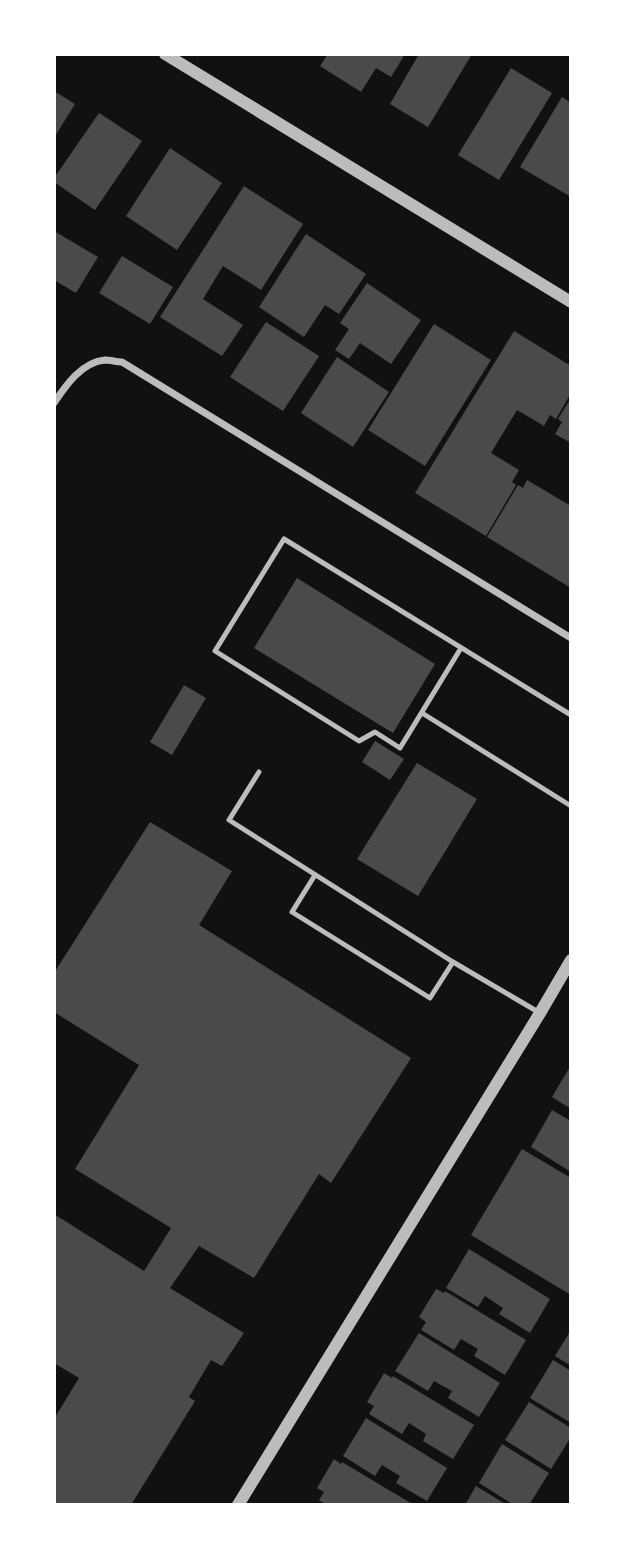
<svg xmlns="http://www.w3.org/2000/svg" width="625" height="1559" font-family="'Archivo Narrow',sans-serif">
  <rect width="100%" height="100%" fill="#111"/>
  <!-- building -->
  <g fill="#4a4a4a">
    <path d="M328 54H405L391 77 376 68 361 92 320 66Z"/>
    <path d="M419 54H472L428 127 390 104Z"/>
    <path d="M511 68 552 93 499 180 458 155Z"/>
    <path d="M54 91 75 104 54 138Z"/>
    <path d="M562 97 571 103V197L520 167Z"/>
    <path d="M99 113 142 141 95 210 54 182V178Z"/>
    <path d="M170 148 222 183 177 250 126 216Z"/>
    <path d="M244 186 303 224 261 290 223 266 203 299 243 325 222 356 160 317Z"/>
    <path d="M54 231 98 257 76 293 54 280Z"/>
    <path d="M306 234 366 274 339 314 325 305 304 337 259 307Z"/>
    <path d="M122 256 173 287 150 324 99 293Z"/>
    <path d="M367 283 421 320 391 364 360 343 349 359 335 350 349 329 340 323Z"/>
    <path d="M266 322 319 356 283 411 230 377Z"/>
    <path d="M434 324 491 360 425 466 368 430Z"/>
    <path d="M514 331 571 366V393L556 419 550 415 544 426 517 410 491 453 519 470 512 482 516 485 486 536 415 493Z"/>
    <path d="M337 357 389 392 353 447 301 413Z"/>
    <path d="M571 398V443L555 434 562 422 558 419Z"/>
    <path d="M527 480 571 506V588L487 537 518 485 523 488Z"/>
    <path d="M297 578 435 664 393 733 254 648Z"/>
    <path d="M184 685 206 698 172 755 150 742Z"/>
    <path d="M375 741 404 759 390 780 362 762Z"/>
    <path d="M417 763 477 799 418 896 357 859Z"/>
    <path d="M150 822 232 871 199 925 411 1058 331 1183 319 1174 254 1278 199 1246 170 1288 244 1333 222 1366 211 1360 189 1397 195 1401 131 1505H54V1419L79 1378 54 1363V1214L144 1271 171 1228 75 1169 139 1065 54 1012V973Z"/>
    <path d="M571 1065V1109L552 1097Z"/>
    <path d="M552 1110 571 1121V1172L531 1147Z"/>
    <path d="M522 1149 571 1178V1295L471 1235Z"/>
    <path d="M469 1249 550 1299 530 1333 499 1314 503 1308 485 1296 478 1307 446 1288Z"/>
    <path d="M436 1289 444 1293 445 1291 526 1340 505 1375 474 1356 478 1349 461 1339 454 1350 421 1330 426 1322 419 1317Z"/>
    <path d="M571 1330V1366L555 1356Z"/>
    <path d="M419 1333 500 1383 479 1417 448 1398 452 1391 434 1381 428 1391 395 1371Z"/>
    <path d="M553 1360 571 1371V1423L530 1398Z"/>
    <path d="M384 1373 392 1378 393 1376 474 1425 453 1459 423 1441 426 1434 409 1423 402 1434 369 1414 374 1406 367 1402Z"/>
    <path d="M529 1402 571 1428V1437L551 1469 505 1440Z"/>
    <path d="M366 1418 447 1468 427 1501 396 1483 400 1476 382 1465 375 1476 343 1456Z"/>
    <path d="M502 1444 549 1473 529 1505H514L479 1483Z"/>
    <path d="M334 1459 341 1464 342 1462 414 1505H327L319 1500 324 1492 317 1488Z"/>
    <path d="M476 1486 507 1505H465Z"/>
  </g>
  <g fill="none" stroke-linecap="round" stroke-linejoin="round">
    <!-- service -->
    <g stroke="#bcbcbc" stroke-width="5">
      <path d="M461 648 400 748 375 732 359 741 215 651 284 539 571 715"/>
      <path d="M422 713 571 806"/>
      <path d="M259 772 229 820 453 962 540 1013"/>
      <path d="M315 875 292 912 430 998 453 962"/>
    </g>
    <!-- minor -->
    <path stroke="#bcbcbc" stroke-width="7" d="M54 403C66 385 82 362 105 360 110 360 117 362 122 362L571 638"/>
    <!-- tertiary -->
    <g stroke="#bcbcbc" stroke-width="12">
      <path d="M165 54 571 302"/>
      <path d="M238 1505 540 1013 571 960"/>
    </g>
  </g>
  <!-- border -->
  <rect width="625" height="1559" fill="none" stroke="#ffffff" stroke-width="112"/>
</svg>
